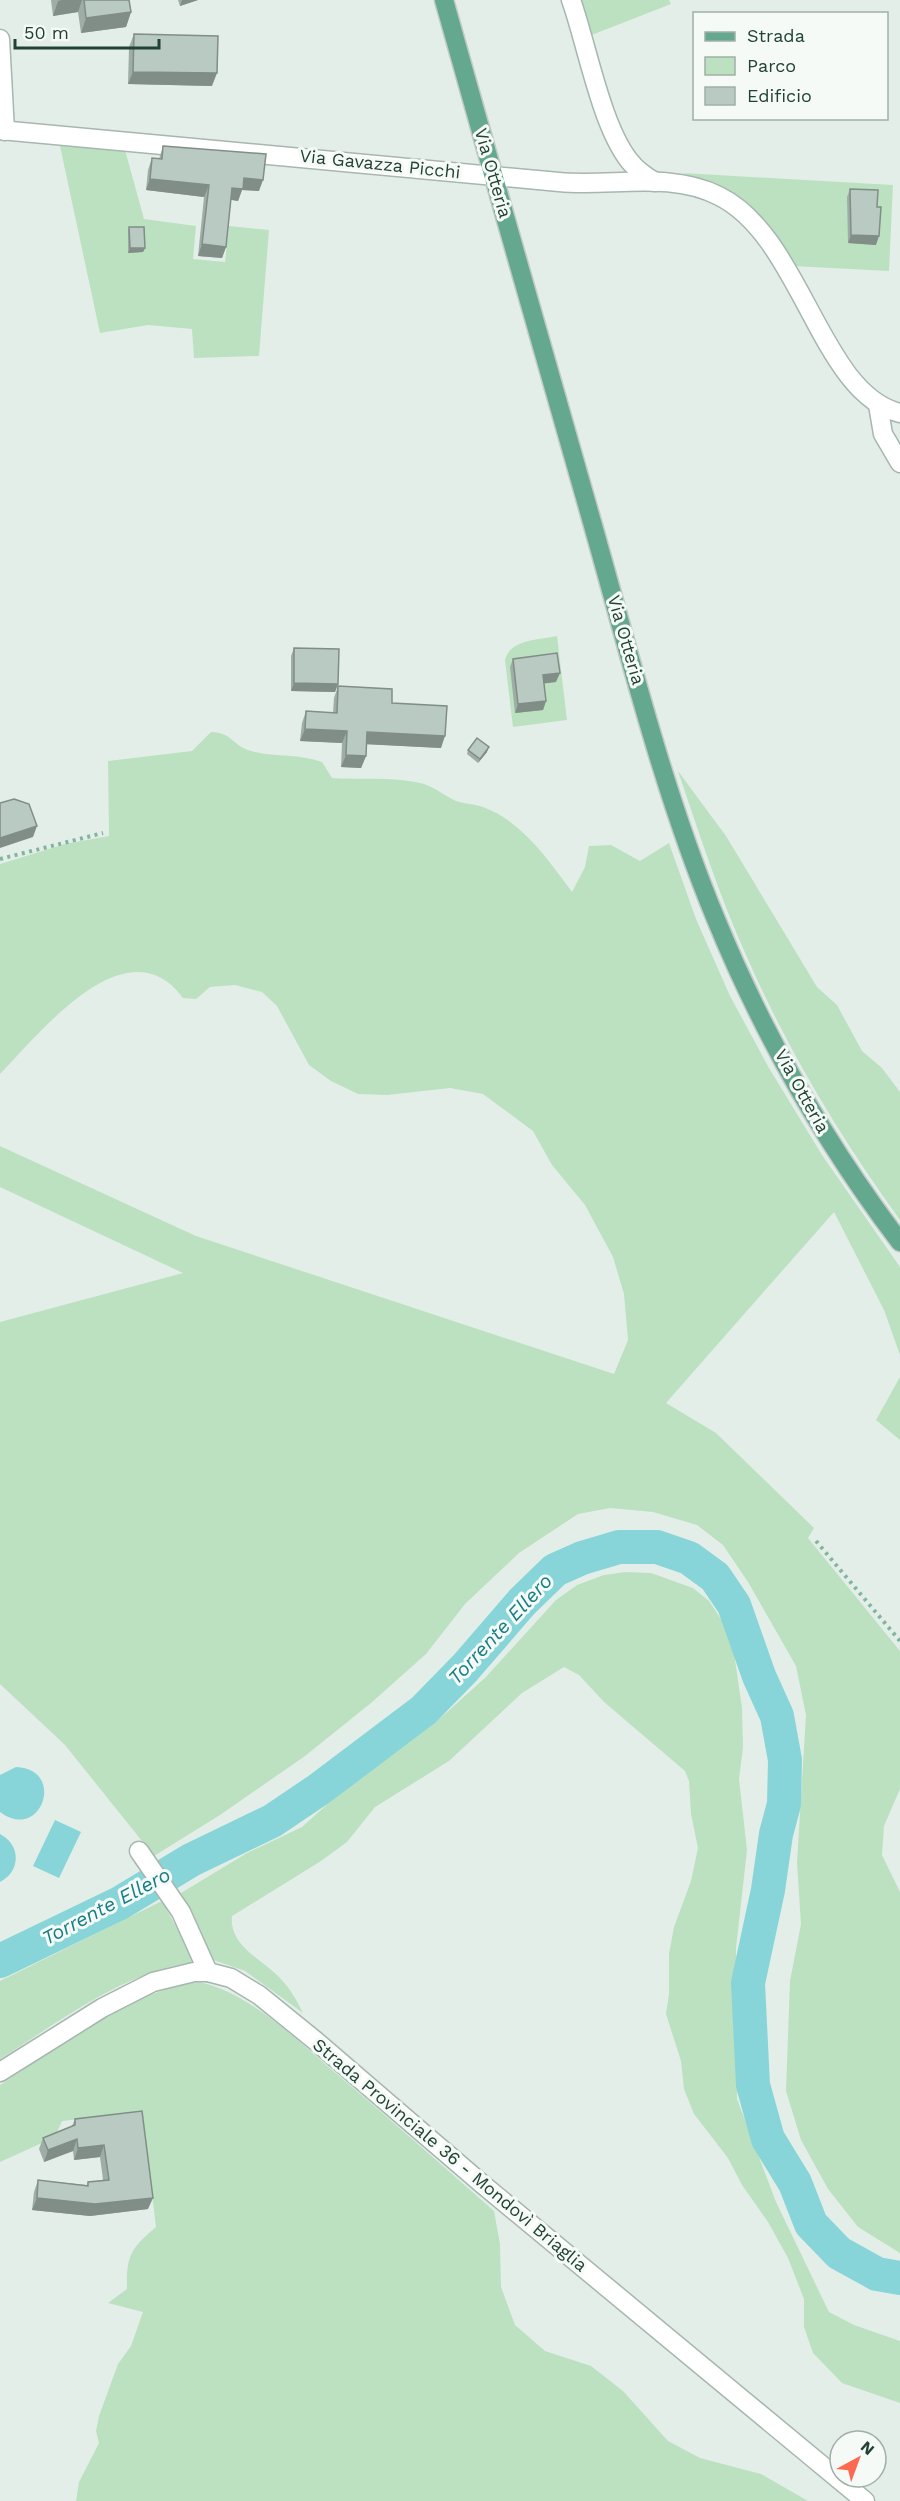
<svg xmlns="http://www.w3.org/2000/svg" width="900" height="2501" font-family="'Work Sans',sans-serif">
  <rect width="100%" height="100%" fill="#e4eee8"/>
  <!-- green -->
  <g fill="#bbe1c1">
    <path d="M577 0H669L671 4 589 36Z"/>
    <path d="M60 146 125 150 144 219 196 226 193 259 225 262 229 226 269 230 259 356 194 358 192 329 148 325 100 333Z"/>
    <path d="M683 173 893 185 889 271 793 266 701 180Z"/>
    <path d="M557 636 567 720 513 727 505 660C510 639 539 640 557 636Z"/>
    <path d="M211 732C233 733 231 744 248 750 272 758 298 753 322 762L332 778C361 780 395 776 424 784 436 788 445 796 456 801 465 804 475 804 483 807 522 821 549 861 572 892L585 867 589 846 611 845 640 861 669 843 696 919 730 996 769 1068 822 1155 900 1267V1355L884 1310 834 1212 666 1403 716 1433 814 1528 808 1538 900 1651V1789L884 1826 882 1855 900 1892V2253L858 2227 828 2189 801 2140 786 2091 790 1981 801 1924 797 1863 806 1715 796 1666 748 1582 723 1545 697 1525 653 1512 610 1508 578 1514 519 1553 465 1604 426 1654 371 1703 305 1756 220 1815 154 1856 65 1745 0 1684V1322L183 1273 0 1187V1146L196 1236 614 1374 628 1340 624 1294 613 1257 585 1205 552 1165 533 1131 483 1094 450 1088 387 1095 358 1094 331 1081 309 1065 277 1006 262 992 235 985 210 987 196 999 183 998C127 922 40 1033 0 1074V864L65 844 109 836 108 761 192 751Z"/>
    <path d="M678 771 726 836 817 987 837 1005 862 1051 882 1068 900 1092V1220C840 1137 787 1049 746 955 719 895 699 833 678 771Z"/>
    <path d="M900 1377V1440L876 1420Z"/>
    <path d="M626 1572 651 1573 693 1588 709 1601 723 1622 733 1646 742 1708 743 1747 739 1779 747 1850 736 1948 737 2099 776 2202 829 2312 854 2325 900 2341V2403L842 2383 813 2353 804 2327V2299L788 2258 768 2222 742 2185 728 2158 694 2114 684 2089 681 2061 666 2014 669 1994V1954L674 1927 691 1881 698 1848 691 1814 689 1781 685 1771 604 1702 579 1675 564 1667 522 1693 449 1761 375 1807 347 1842 321 1861 232 1916C229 1946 262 1959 279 1977 290 1988 296 1999 303 2013L245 1971 213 1960 181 1893 247 1853 302 1827 351 1783 436 1722 486 1677 556 1600 577 1585 604 1575Z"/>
    <path d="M162 1901 195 1962C122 1972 61 2021 0 2059V1981Z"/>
    <path d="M199 1982C249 1992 300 2043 338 2075 391 2120 442 2165 494 2211L500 2244 501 2287 515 2325 545 2351 591 2366 623 2391 668 2441 700 2458 761 2474 808 2501H76L79 2482 99 2443 96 2431 99 2416 118 2364 131 2346 143 2312 108 2303 127 2289C126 2256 131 2248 156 2227L142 2112 62 2121 55 2137 0 2162V2085C60 2047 127 1991 199 1982Z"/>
  </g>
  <!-- water -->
  <g fill="#87d5d8">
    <path d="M16 1767C67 1769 41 1843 0 1812V1775Z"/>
    <path d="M55 1820 81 1832 59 1878 33 1866Z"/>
    <path d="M0 1834C21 1845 21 1871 0 1882Z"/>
  </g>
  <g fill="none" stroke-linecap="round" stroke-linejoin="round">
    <!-- river -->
    <path stroke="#87d5d8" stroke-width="34" d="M0 1961 120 1903 191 1860 272 1821 318 1790 424 1710 465 1668 522 1602 555 1570 582 1558 619 1547H657L689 1558 715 1577 734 1605 759 1676 777 1716 785 1760 784 1804 776 1834 768 1890 748 1983 753 2085 768 2139 795 2183 811 2224 839 2253 877 2274 900 2278"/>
    <defs>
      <g id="minor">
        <path d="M571 0C587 44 602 132 633 165 639 172 647 177 655 182"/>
        <path d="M0 39 5 131"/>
        <path d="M0 130C186 146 372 165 559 182 612 187 670 171 719 196 802 237 820 394 900 413"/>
        <path d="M878 405 883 434 900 463"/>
        <path d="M139 1851 181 1912 208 1972"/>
        <path d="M0 2072 102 2008 153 1982 194 1972H208L231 1978 259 1995 317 2042 481 2183 865 2501"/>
      </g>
      <path id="major" d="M444 0C492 172 541 343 590 515 628 648 662 789 715 917 762 1032 825 1143 900 1242"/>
    </defs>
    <!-- minor casing -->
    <use href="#minor" stroke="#a6b7af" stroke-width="21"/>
    <!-- major casing -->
    <use href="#major" stroke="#c1cac6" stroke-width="21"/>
    <!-- path -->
    <g stroke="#81b59f" stroke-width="4" stroke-dasharray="3 4.5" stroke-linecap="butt">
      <path d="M0 859 103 833"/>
      <path d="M816 1541 900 1641"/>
    </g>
    <!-- minor -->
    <use href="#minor" stroke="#fff" stroke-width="18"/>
    <!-- major -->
    <use href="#major" stroke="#64a88f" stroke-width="18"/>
  </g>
  <!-- wall -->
  <g fill="#9eaea6">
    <path d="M51 0H129L131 12 126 27 81 33 78 12 53 16Z"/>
    <path d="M178 0H198L180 6Z"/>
    <path d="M134 34 212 86 128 84 129 47Z"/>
    <path d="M163 146 259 191 242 190 238 201 231 200 226 247 222 258 198 256 204 197 146 190 148 170 152 158 159 159Z"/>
    <path d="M850 189 876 245 848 243 847 197Z"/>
    <path d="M129 227 145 248 143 252 128 253V231Z"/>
    <path d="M294 648 338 684 335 692 291 691V656Z"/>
    <path d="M513 659 556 682 544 683 546 701 543 710 515 713 510 667Z"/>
    <path d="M338 686 392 703 441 748 366 744V756L361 768 341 767 342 743 300 741 302 723 306 711 333 713 334 698Z"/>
    <path d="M468 750 487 752 478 763 467 754Z"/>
    <path d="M142 2111 148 2209 90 2216 32 2210 34 2192 38 2180 87 2185 88 2182 103 2180 100 2157 74 2160 73 2151 44 2162 39 2149 43 2138 72 2126 75 2119Z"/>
  </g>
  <!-- shaded-wall -->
  <g fill="#818d87">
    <path d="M62 0H82L78 12 53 16 58 1Z"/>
    <path d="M182 0H198L180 6Z"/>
    <path d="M131 12 126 27 81 33 86 18Z"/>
    <path d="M133 72 217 73 212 86 128 84Z"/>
    <path d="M244 178 263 180 259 191 242 190 238 201 228 199 232 188Z"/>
    <path d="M150 179 209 185 204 197 146 190Z"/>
    <path d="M851 235 879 236 876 245 848 243Z"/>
    <path d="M202 244 226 247 222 258 198 256Z"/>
    <path d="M130 248H145L143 252 128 253Z"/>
    <path d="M560 673 556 682 540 684 543 675Z"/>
    <path d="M294 683 338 684 335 692 291 691Z"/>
    <path d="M546 701 543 710 515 713 518 704Z"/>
    <path d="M305 729 347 731 342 743 300 741Z"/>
    <path d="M367 732 445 736 441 748 362 744Z"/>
    <path d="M489 747 487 752 478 763 480 759Z"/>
    <path d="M346 755 366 756 361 768 341 767Z"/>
    <path d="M37 826 33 837 0 848V838Z"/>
    <path d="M77 2139 73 2151 44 2162 48 2150Z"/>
    <path d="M104 2145 100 2157 74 2160 78 2148Z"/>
    <path d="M37 2198H153L148 2209 90 2216 32 2210Z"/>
  </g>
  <!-- building -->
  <g fill="#b8cac1" stroke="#818d87" stroke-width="1.5">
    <path d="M84 0H129L131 12 86 18Z"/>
    <path d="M134 34 218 36 217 73 133 72Z"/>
    <path d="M163 146 266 154 263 180 244 178 243 189 232 188 226 247 202 244 209 185 150 179 152 158 162 159Z"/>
    <path d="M850 189 878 190 877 207H881L879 236 851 235Z"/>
    <path d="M129 227H144L145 248H130Z"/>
    <path d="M294 648 339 649 338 684 294 683Z"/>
    <path d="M557 653 560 673 543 675 546 701 518 704 513 659Z"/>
    <path d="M338 686 392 689V703L447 706 445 736 367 732 366 756 346 755 347 731 305 729 306 711 337 713Z"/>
    <path d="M477 738 489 747 480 759 468 750Z"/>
    <path d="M14 799 29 804 37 826 0 838V803Z"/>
    <path d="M142 2111 153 2198 95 2204 37 2198 38 2180 88 2186V2182L109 2180 104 2145 78 2148 77 2139 48 2150 43 2138 75 2125V2119Z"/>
  </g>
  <g text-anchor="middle" stroke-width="6" stroke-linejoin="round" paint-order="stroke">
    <!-- street labels -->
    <g font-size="18" fill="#214235" stroke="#f5faf7">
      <text transform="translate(380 164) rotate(6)" y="6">Via Gavazza Picchi</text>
      <text transform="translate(493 173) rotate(74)" y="6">Via Otteria</text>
      <text transform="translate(626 640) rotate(74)" y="6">Via Otteria</text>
      <text transform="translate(802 1091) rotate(61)" y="6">Via Otteria</text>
      <text transform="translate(450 2155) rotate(40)" y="6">Strada Provinciale 36 - Mondovì Briaglia</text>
    </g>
    <!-- water labels -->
    <g font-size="20" font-style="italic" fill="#157e84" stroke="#f5faf7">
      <text transform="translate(500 1629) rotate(-47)" y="7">Torrente Ellero</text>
      <text transform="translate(106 1906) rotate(-28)" y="7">Torrente Ellero</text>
    </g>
  </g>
  <!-- legend -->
  <rect x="693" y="12" width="195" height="108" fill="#f5faf7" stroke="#a0b0a9" stroke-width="1.5"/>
  <rect x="705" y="32" width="30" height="9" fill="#64a88f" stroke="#a0b0a9" stroke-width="1.5"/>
  <text x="747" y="42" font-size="18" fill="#214235">Strada</text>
  <rect x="705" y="57" width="30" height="18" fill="#bbe1c1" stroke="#a0b0a9" stroke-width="1.5"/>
  <text x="747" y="72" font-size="18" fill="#214235">Parco</text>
  <rect x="705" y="87" width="30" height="18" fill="#b8cac1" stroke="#a0b0a9" stroke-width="1.5"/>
  <text x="747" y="102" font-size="18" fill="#214235">Edificio</text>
  <!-- north arrow -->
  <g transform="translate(858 2459) rotate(41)"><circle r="28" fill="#f5faf7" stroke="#a0b0a9" stroke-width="1.5"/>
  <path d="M0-4.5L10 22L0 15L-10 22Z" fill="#fe6952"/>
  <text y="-9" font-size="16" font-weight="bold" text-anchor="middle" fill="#214235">N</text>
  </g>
  <!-- scale -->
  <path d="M15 39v9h144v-9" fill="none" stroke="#214235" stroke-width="3"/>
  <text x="24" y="39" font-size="18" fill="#214235" stroke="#f5faf7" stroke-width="4.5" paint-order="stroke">50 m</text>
</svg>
